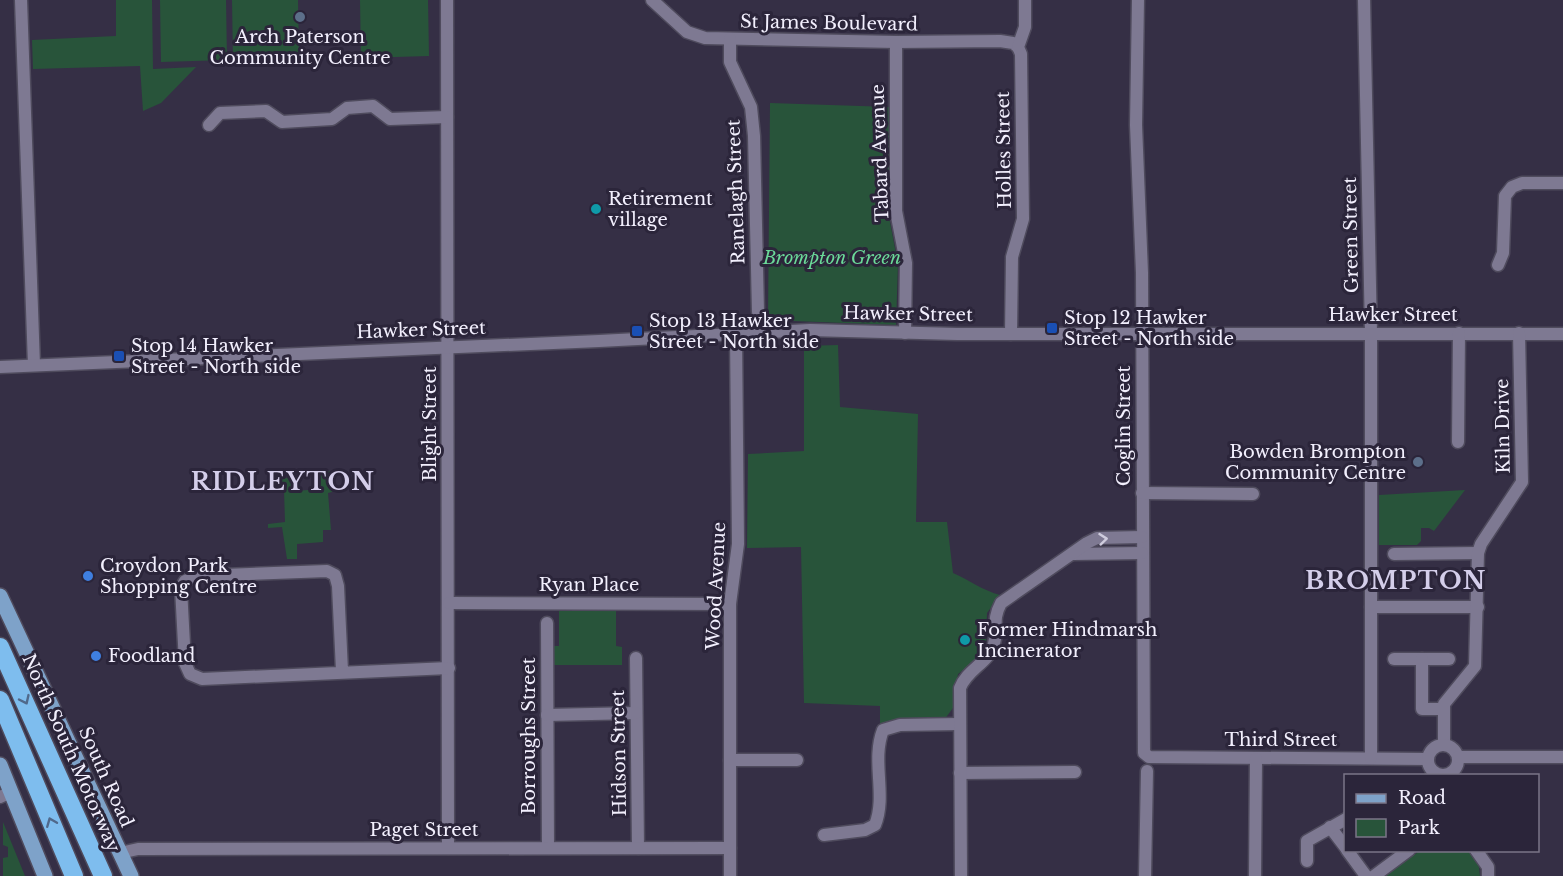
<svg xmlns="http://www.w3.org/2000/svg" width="1563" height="876" font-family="'Libre Baskerville',serif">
  <rect width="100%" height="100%" fill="#352f45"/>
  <!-- green -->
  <g fill="#28543a">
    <path d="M116 0H152L153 69 196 67 161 103 143 111 140 66 33 69 32 40 116 36Z"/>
    <path d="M160 0H226L227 60 161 62Z"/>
    <path d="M232 0H298L299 59 233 60Z"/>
    <path d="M360 0H428L429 56 361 58Z"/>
    <path d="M770 103 890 107 889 217 898 264 896 325 768 320Z"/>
    <path d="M838 345 840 407 918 414 916 522H947L953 573C969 580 984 591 1000 595L987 613 986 643 980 657 958 674 953 708 944 720 888 721 880 726V706L804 703 801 547 747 548 748 454 804 451V346Z"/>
    <path d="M334 471 335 481 331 482 332 492 328 493 331 530H323V542L297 544V559H287L282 527 268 528V524L285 522 284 490H282L281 479 295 476 296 491 319 489 318 472Z"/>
    <path d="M1465 490 1434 531 1429 528H1421V541L1417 545H1379V495Z"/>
    <path d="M559 611H616V646L622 647V665H550V646H559Z"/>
    <path d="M3 822 25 876H3V858L8 857V847L3 845Z"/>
    <path d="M1421 850 1469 851 1478 859 1480 876H1384Z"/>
  </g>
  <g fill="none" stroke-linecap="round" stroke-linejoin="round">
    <defs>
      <g id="minor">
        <path d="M21 0 34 365"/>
        <path d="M447 0 448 848"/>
        <path d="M652 0 687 32 705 38 896 42 1000 41 1013 43 1018 47"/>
        <path d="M1138 0 1136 125 1142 273 1144 753 1149 757 1428 759"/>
        <path d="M1364 0 1371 333V758"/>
        <path d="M730 39V62L751 107 754 136 758 312"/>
        <path d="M896 42V211L906 263 905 333"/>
        <path d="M209 125 220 113 266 111 282 122 332 119 347 108 373 106 390 119 447 117"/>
        <path d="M1498 265 1503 253 1505 196 1512 187 1522 183H1563"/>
        <path d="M1011 334 1012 257 1023 219 1021 54 1018 47 1025 27V0"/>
        <path d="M0 367 599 341 810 330 957 334H1563"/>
        <path d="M1458 442 1459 333"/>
        <path d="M1142 493 1253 494"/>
        <path d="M1073 554 1142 553"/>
        <path d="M1394 554 1478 553"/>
        <path d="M449 603 730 604"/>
        <path d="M1371 607H1478"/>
        <path d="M547 623 548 848"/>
        <path d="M636 658 638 848"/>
        <path d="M1394 659H1449"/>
        <path d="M1422 659V709H1443"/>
        <path d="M342 671 338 586 335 575 327 571 197 576 185 581 181 588 185 663 190 674 202 679 449 668"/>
        <path d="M547 715 636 713"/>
        <path d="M1444 745V704L1475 666 1478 553 1481 544 1522 482 1519 333"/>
        <circle cx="1443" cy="760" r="15"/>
        <path d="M1458 757H1563"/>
        <path d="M730 760H797"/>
        <path d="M960 773 1075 772"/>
        <path d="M0 797 11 792"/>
        <path d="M1330 827 1346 848"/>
        <path d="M824 835 865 830 875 825C887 795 871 761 883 730L900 725 958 724"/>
        <path d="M1347 850 1366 876"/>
        <path d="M1476 850 1488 867V876"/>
        <path d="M120 853 138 849 730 848"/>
        <path d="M1307 861V841L1346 819"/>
        <path d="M730 876V604L738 544 736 334"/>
        <path d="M961 876 960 688C967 669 989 663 994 644 999 627 991 622 1001 603L1087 543 1097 538 1142 537"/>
        <path d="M1145 876 1147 771"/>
        <path d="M1255 876 1256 759"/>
        <path d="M1374 876 1409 850"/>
      </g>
      <g id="major">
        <path d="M0 596 131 876"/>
        <path d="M0 765 45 876"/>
      </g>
      <g id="highway">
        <path d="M0 647 103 876"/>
        <path d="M0 700 74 876"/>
      </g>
    </defs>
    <!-- minor casing -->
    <use href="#minor" stroke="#4f4b5d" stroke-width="15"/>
    <!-- major casing -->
    <use href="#major" stroke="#4f4b5d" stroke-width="18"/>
    <!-- highway casing -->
    <use href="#highway" stroke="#4f4b5d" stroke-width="21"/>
    <!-- minor -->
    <use href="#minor" stroke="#7e7992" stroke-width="12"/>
    <!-- major -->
    <use href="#major" stroke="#7ea2c9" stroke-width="15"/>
    <!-- highway -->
    <use href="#highway" stroke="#7ebdee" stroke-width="18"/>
  </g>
  <!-- one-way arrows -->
  <defs><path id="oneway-chevron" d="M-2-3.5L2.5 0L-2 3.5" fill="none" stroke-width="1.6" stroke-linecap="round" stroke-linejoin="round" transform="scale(1.5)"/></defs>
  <use stroke="#cfccdd" href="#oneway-chevron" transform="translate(1103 539) rotate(-6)"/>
  <g stroke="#50698b">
    <use href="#oneway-chevron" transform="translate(25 700) rotate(65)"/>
    <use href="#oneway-chevron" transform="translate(51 822) rotate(-112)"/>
  </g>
  <!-- markers -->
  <g fill="#5c6f8a" stroke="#2b253a" stroke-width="2">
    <circle cx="300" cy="17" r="6"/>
    <circle cx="1418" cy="462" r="6"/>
  </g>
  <g fill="#0f9aa8" stroke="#2b253a" stroke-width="2">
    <circle cx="596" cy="209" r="6"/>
    <circle cx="965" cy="640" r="6"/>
  </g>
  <g fill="#1a4fb4" stroke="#2b253a" stroke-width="2">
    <rect x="1046" y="322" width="12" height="12" rx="3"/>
    <rect x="631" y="325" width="12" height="12" rx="3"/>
    <rect x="113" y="350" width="12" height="12" rx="3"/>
  </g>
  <g fill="#3f7fe0" stroke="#2b253a" stroke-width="2">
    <circle cx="88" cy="576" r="6"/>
    <circle cx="96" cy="656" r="6"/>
  </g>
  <g text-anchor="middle" stroke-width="6" stroke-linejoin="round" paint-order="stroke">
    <!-- street labels -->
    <g font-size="18" fill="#f2effd" stroke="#2b253a">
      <text transform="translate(829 23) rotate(1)" y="6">St James Boulevard</text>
      <text transform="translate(1004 150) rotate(-91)" y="6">Holles Street</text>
      <text transform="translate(880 153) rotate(-92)" y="6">Tabard Avenue</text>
      <text transform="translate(736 192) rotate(-92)" y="6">Ranelagh Street</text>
      <text transform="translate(1351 235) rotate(-91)" y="6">Green Street</text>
      <text transform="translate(908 314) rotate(1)" y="6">Hawker Street</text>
      <text x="1393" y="321">Hawker Street</text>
      <text transform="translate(421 330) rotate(-2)" y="6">Hawker Street</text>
      <text transform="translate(430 424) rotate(-90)" y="6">Blight Street</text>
      <text transform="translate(1124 426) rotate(-90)" y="6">Coglin Street</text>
      <text transform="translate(1503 426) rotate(-91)" y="6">Kiln Drive</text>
      <text x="589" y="591">Ryan Place</text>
      <text transform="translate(716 586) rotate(-87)" y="6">Wood Avenue</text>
      <text transform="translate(529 736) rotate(-90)" y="6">Borroughs Street</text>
      <text x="1281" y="746">Third Street</text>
      <text transform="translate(71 753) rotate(66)" y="6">North South Motorway</text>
      <text transform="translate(619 753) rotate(-91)" y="6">Hidson Street</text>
      <text transform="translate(106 777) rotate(66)" y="6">South Road</text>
      <text x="424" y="836">Paget Street</text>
    </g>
    <!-- poi labels -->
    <g font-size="18" fill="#f2effd" stroke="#2b253a" text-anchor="start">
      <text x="300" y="43" text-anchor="middle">Arch Paterson<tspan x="300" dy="21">Community Centre</tspan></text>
      <text x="608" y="205">Retirement<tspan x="608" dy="21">village</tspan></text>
      <text x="1064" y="324">Stop 12 Hawker<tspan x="1064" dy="21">Street - North side</tspan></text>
      <text x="649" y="327">Stop 13 Hawker<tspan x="649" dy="21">Street - North side</tspan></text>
      <text x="131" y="352">Stop 14 Hawker<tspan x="131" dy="21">Street - North side</tspan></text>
      <text x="1406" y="458" text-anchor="end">Bowden Brompton<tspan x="1406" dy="21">Community Centre</tspan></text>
      <text x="100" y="572">Croydon Park<tspan x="100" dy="21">Shopping Centre</tspan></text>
      <text x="977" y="636">Former Hindmarsh<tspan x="977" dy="21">Incinerator</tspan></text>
      <text x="108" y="662">Foodland</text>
    </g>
    <!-- park labels -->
    <g font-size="18" font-style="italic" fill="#6bda99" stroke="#2b253a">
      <text x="832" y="264">Brompton Green</text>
    </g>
    <!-- district labels -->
    <g font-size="24" font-weight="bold" letter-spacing="1.5" fill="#d4ceea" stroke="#2b253a">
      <text x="283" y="490">RIDLEYTON</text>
      <text x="1396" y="589">BROMPTON</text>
    </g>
  </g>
  <!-- legend -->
  <rect x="1344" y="774" width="195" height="78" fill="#2b253a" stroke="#7b7688" stroke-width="1.5"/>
  <rect x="1356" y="794" width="30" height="9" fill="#7ea2c9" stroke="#7b7688" stroke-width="1.5"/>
  <text x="1398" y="804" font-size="18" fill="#f2effd">Road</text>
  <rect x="1356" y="819" width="30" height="18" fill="#28543a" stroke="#7b7688" stroke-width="1.5"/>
  <text x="1398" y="834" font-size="18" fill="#f2effd">Park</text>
</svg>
